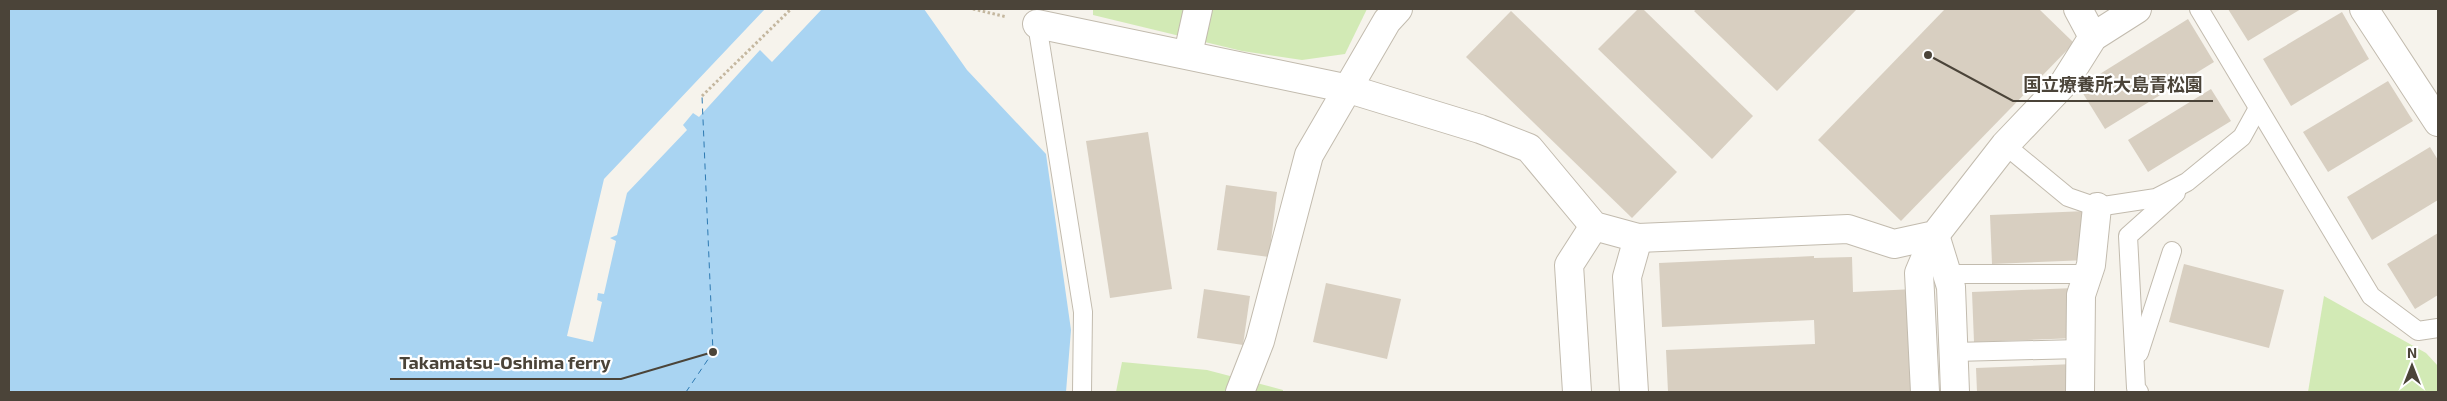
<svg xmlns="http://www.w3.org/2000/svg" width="2447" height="401" font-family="'Exo 2','Noto Sans JP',sans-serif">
  <rect width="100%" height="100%" fill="#f6f3ec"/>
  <!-- green -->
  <g fill="#d2eab5">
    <path d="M1093 9H1367L1345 54 1302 60 1242 51 1093 15Z"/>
    <path d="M2324 296 2426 353 2438 366V392H2308Z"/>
    <path d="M1122 362 1207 370 1283 390V392H1116Z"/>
  </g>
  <!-- water -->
  <path fill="#a9d4f2" d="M9 9H765L604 179 567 336 593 342 602 302 597 300 598 293 604 294 616 241 610 238 617 235 627 193 687 130 683 125 693 113 699 117 760 50 772 62 822 9H924L967 70 1046 154 1071 330 1066 392H9Z"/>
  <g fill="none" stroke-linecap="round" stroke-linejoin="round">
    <!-- ferry -->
    <path stroke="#2e7ab2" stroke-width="1" stroke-dasharray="6 5" stroke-linecap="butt" d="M686 392 713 352 702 96"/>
  </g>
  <!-- building -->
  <g fill="#d8cfc1">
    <path d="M1638 9H1643L1753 116 1712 159 1598 49Z"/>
    <path d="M1697 9H1857L1777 91 1694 11Z"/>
    <path d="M1945 9H2039L2074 43 1901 221 1818 140Z"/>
    <path d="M2228 9H2301L2248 41Z"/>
    <path d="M1511 11 1677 172 1632 218 1466 57Z"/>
    <path d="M2342 12 2369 59 2291 106 2263 59Z"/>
    <path d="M2188 19 2214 62 2105 129 2079 87Z"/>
    <path d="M2388 81 2413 121 2328 172 2303 132Z"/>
    <path d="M2211 89 2231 121 2148 172 2128 140Z"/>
    <path d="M1148 132 1172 289 1110 298 1086 141Z"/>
    <path d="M2430 147 2438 160V200L2372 240 2347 197Z"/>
    <path d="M1226 185 1277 192 1269 257 1217 250Z"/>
    <path d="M2087 211 2088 260 1992 264 1990 215Z"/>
    <path d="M2438 233V295L2415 309 2387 264Z"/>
    <path d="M1814 256V258L1852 257 1853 292 1914 289 1919 392H1668L1666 350 1815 344 1814 320 1662 327 1659 263Z"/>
    <path d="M2184 264 2284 290 2269 348 2169 322Z"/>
    <path d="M1326 283 1401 299 1387 359 1313 342Z"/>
    <path d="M2074 288 2076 338 1974 342 1972 292Z"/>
    <path d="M1204 289 1250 296 1243 345 1197 338Z"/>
    <path d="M2074 364 2075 392H1977L1976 368Z"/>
  </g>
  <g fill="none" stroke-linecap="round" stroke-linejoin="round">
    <defs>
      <g id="service">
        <path d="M2199 9 2371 296 2418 331 2438 328"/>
        <path d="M1037 24 1083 312 1082 392"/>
        <path d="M2005 145 2068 197 2097 207 2156 198 2187 182 2242 137 2258 108"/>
        <path d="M1947 274H2088"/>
        <path d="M1953 352 2080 349"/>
        <path d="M2139 353 2172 251"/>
        <path d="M2139 392 2136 388 2128 236 2176 193"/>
      </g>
      <g id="minor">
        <path d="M2078 9 2093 37"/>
        <path d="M2364 9 2438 122"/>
        <path d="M1037 24 1349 89 1480 129 1529 148 1594 226 1638 238 1848 229 1894 244 1935 235 2005 145 2064 83 2093 37 2137 9"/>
        <path d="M1188 54 1198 9"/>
        <path d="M1935 235 1951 287 1955 392"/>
        <path d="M1240 392 1260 341 1309 155 1387 21 1398 9"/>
        <path d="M1577 392 1569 265 1594 226"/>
        <path d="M1634 392 1627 277 1638 238"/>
        <path d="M1925 392 1919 273 1935 235"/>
        <path d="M2080 392 2081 295 2091 265 2097 207"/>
      </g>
    </defs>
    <!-- service casing -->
    <use href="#service" stroke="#c2bbae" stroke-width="20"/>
    <!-- minor casing -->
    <use href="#minor" stroke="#c2bbae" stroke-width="30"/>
    <!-- path -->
    <g stroke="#c4b79f" stroke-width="3" stroke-dasharray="2.5 2.5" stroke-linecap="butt">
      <path d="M973 9 1007 17"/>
      <path d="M702 96 791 9"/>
    </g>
    <!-- service -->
    <use href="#service" stroke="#fff" stroke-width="18"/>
    <!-- minor -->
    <use href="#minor" stroke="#fff" stroke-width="28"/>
  </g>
  <!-- callouts -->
  <path fill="none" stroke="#4b4439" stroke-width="2" d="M1928 55L2013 101H2213M713 352L621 379H390"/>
  <g fill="#4b4439" stroke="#fff" stroke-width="2">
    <circle cx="1928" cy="55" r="5"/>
    <circle cx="713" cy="352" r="5"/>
  </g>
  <g font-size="18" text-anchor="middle" font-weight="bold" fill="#4b4439" stroke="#fff" stroke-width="4.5" stroke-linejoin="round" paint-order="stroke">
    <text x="2113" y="91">国立療養所大島青松園</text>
    <text x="505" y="369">Takamatsu-Oshima ferry</text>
  </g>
  <!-- border -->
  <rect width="2447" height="401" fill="none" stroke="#4b4439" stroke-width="20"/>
  <!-- north arrow -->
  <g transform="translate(2412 366)" stroke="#ffffff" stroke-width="4" paint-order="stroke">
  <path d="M0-4L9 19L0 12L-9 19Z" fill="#4b4439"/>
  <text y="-8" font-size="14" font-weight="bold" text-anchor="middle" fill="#4b4439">N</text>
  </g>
</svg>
